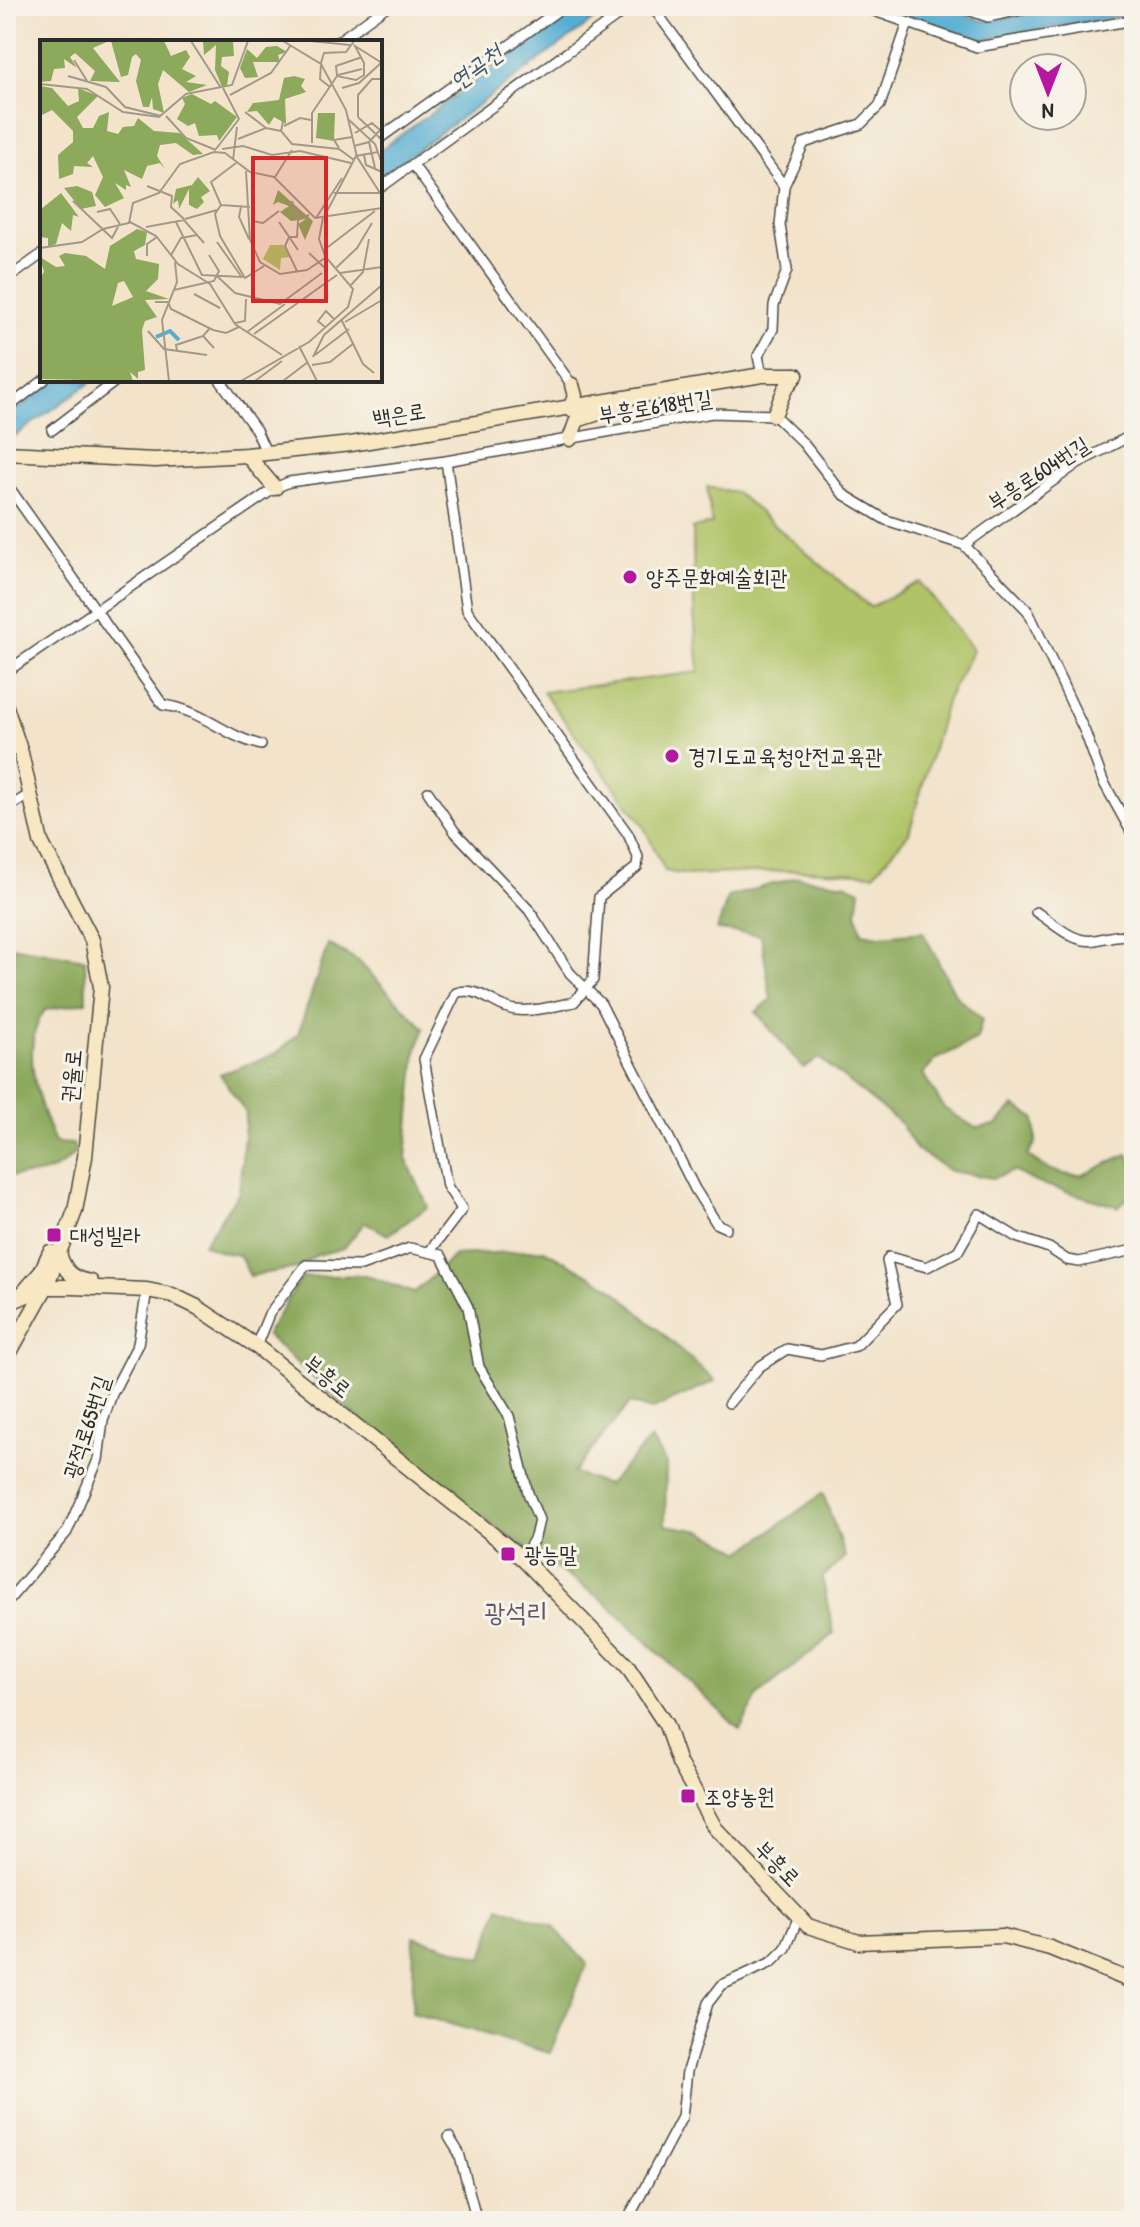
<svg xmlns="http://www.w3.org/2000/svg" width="1140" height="2227" font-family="'Patrick Hand','Poor Story',sans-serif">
  <rect width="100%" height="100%" fill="#f7f3e8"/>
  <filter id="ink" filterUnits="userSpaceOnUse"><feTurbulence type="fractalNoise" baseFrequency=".0125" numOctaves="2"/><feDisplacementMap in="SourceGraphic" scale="16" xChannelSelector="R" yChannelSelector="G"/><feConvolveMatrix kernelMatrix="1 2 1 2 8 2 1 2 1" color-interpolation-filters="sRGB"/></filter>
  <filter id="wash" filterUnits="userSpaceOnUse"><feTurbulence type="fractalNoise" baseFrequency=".006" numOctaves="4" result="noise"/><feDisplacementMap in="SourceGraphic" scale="32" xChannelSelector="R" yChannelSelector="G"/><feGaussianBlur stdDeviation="1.8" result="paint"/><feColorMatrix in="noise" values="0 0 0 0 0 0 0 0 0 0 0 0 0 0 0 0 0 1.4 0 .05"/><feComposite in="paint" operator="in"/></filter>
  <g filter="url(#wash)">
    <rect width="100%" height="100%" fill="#f2e3ca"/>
    <!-- green -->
    <path fill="#b0c367" stroke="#6e7749" stroke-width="2" d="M707 487 737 493 870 607 920 582 973 650 947 699 909 833 874 874 808 870 687 875 665 871 643 825 543 692 699 672 694 613 693 528 712 524Z"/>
    <!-- forest -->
    <g fill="#8ca95c" stroke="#5c6a44" stroke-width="2">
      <path d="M797 877 847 884 860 890 857 913 862 933 880 936 923 932 956 996 982 1019 977 1039 937 1059 923 1074 944 1108 976 1128 996 1125 1014 1106 1035 1118 1036 1142 1028 1155C1041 1167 1062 1177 1081 1175 1088 1174 1116 1158 1128 1154L1134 1168 1131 1195 1118 1207 1035 1182 1014 1171 992 1178 950 1171 916 1149 901 1124 819 1058 803 1068 756 1012 771 1000 761 935 717 930 728 897Z"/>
      <path d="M328 944 357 960 424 1028 416 1052 406 1158 428 1207 388 1235 365 1222 344 1248 317 1255 297 1268 250 1276 239 1255 220 1252 203 1244 239 1192 246 1113 220 1074 276 1054 298 1034Z"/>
      <path d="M6 945 85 959 86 1002 45 1010C18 1048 39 1105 55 1143L73 1144 75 1152C56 1175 34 1176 6 1176Z"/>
      <path d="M544 1250 611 1287 715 1381 651 1410 630 1403 573 1473 607 1485 651 1439 666 1464 665 1525 703 1531 742 1552 823 1493 845 1557 822 1578 834 1634 758 1695 740 1730 604 1601 485 1520 376 1434 266 1335 302 1277 365 1275 414 1293 455 1255Z"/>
      <path d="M499 1906 553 1926 587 1964 550 2053 412 2013 414 1936 483 1958Z"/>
    </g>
    <!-- water -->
    <g fill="#55add2" stroke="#406c7e" stroke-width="2">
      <path d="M580 6H613L380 177V150Z"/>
      <path d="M882 6H939L984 21 1078 6H1134V14L973 41Z"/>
      <path d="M57 380H94L6 442V417Z"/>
    </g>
  </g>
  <g filter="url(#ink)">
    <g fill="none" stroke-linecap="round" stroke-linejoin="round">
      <defs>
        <g id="street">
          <path d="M652 6 784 186"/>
          <path d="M860 6 977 47 1134 20"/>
          <path d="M957 6 988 17 1040 6"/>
          <path d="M337 42 387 6"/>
          <path d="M380 138 564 6"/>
          <path d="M413 165 572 385"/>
          <path d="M380 188 631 6"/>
          <path d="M6 280 42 254"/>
          <path d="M762 375 758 356 773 329 774 305 787 270 780 225 784 186 804 143 861 124 880 105 908 23"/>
          <path d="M220 380 256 430 266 452"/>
          <path d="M6 409 44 380"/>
          <path d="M52 430 117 380"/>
          <path d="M6 483 163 705C203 710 224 736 261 745"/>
          <path d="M964 545 1078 463 1134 434"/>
          <path d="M6 672 275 488 289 482 446 461 712 413 774 415 803 443 843 494 886 520 964 545 1028 611 1085 732 1103 781 1134 837"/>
          <path d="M428 792 455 832 529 910 570 973 601 1004 695 1189 717 1224 726 1228"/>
          <path d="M6 809 30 794"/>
          <path d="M1036 912C1054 923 1073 944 1095 940 1110 937 1118 934 1134 936"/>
          <path d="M430 1251 462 1209 447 1186 424 1059 456 993C480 985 495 1008 516 1010 534 1012 556 1006 574 1002L593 980 599 897 637 867 638 857 628 834 467 610 446 461"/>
          <path d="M256 1346 269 1314 306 1265 361 1266 410 1248 441 1255 468 1307 479 1367 509 1416 528 1493 539 1520 535 1537 523 1559"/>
          <path d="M729 1403 759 1367 787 1349 821 1355 856 1346 897 1304 887 1261 889 1257 927 1267 958 1251 979 1214 1016 1237 1049 1248 1067 1260 1079 1262 1134 1250"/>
          <path d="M6 1603 67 1532 98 1460 103 1420 112 1394 138 1344 147 1290"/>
          <path d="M449 2137 459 2153 477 2221"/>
          <path d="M627 2221 682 2117 687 2071 708 2003 722 1985 772 1962 786 1948 799 1916"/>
        </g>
        <g id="secondary">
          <path d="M570 409 575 396 572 385"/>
          <path d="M774 415 785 389 796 375"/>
          <path d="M570 439 577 420 614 408"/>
          <path d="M6 453 155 460 247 455 351 444 762 375H796"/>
          <path d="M247 455 275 488"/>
          <path d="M6 707 21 753 41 842 92 940 101 987 85 1157 75 1211 46 1287 6 1359"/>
          <path d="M59 1253C64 1271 72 1279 91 1282"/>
          <path d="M22 1294 41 1272 50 1252"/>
          <path d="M6 1304 46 1287H72L147 1290 172 1295 197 1307 256 1346 523 1559 627 1666 666 1725 679 1763 715 1828 808 1926 859 1942 1003 1936 1050 1948 1134 1982"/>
        </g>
      </defs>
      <!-- street casing -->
      <use href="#street" stroke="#494743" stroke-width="12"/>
      <!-- secondary casing -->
      <use href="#secondary" stroke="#494743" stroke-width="17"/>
      <!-- street -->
      <use href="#street" stroke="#fff" stroke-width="9"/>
      <!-- secondary -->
      <use href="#secondary" stroke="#f7e8c3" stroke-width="14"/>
    </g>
  </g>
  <!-- markers -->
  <g fill="#b5179e" stroke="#f7f3e8" stroke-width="3">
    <circle cx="630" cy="577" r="8"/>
    <circle cx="672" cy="756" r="8"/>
    <rect x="46" y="1227" width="16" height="16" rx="4"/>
    <rect x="500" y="1546" width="16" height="16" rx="4"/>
    <rect x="680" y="1788" width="16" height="16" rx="4"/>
  </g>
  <g text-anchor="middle" stroke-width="6" stroke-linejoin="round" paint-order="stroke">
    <!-- street labels -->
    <g font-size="22" fill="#2b2b2b" stroke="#f7f3e8">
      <text transform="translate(655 406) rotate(-9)" y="8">부흥로618번길</text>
      <text transform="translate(399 414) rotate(-9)" y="8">백은로</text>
      <text transform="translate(1038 473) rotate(-33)" y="8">부흥로604번길</text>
      <text transform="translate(71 1076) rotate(-85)" y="8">권율로</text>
      <text transform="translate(328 1376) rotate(39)" y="8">부흥로</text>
      <text transform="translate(86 1427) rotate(-72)" y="8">광적로65번길</text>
      <text transform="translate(778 1863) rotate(46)" y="8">부흥로</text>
    </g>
    <!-- poi labels -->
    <g font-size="22" fill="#2b2b2b" stroke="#f7f3e8" text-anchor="start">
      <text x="646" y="585">양주문화예술회관</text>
      <text x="688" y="764">경기도교육청안전교육관</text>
      <text x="70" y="1243">대성빌라</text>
      <text x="524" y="1562">광능말</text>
      <text x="704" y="1804">조양농원</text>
    </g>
    <!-- water labels -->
    <g font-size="24" font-style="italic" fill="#3a5865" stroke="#f7f3e8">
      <text transform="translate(476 67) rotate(-36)" y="8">연곡천</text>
    </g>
    <!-- quarter labels -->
    <g font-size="26" fill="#615669" stroke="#f7f3e8">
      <text x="516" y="1621">광석리</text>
    </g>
  </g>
  <!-- overview -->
  <g transform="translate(40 40)">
    <rect width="342" height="342" fill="#f2e3ca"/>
    <path d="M230 205H243L251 217 241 218 240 230 223 219Z" fill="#b0c367"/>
    <path d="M0 1H69L53 8 80 42 50 41 55 31 35 13 30 17 37 28 24 19 25 28 14 29 11 41 0 42ZM71 1H124L131 16 146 10 150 17 142 29 156 36 146 42 167 45 149 52 123 30 118 44 124 73 113 69 112 57 109 67H103L96 41 101 20 96 14 92 17 88 35 81 37ZM163 1H193L194 16 182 17 181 26 189 32 187 45 182 47 175 30 176 5 164 15ZM237 6 247 12 238 15 240 22H213L218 37 205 38 200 28 207 9 217 18 226 7ZM254 36 265 39 261 46 266 52 245 59 246 84 234 77 229 85 217 71 207 72 213 63 239 60 244 38ZM0 46 12 48 28 66 39 61 38 48 58 56 37 77 43 88H53L59 76 69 72 67 91 78 94 83 87 94 86 98 78 114 91 140 93 163 114 153 115 136 103 120 105 117 116 125 129 120 123 107 126 102 139 84 130 91 147 86 145V150L75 143 84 158 65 167 55 155 63 137 53 116 47 123 53 127 34 126 33 134 19 139 18 115 33 102V91L12 70 0 76ZM152 54 171 64 175 61 197 77 179 101 177 95 159 96 155 83 148 86 137 79 145 64 142 58ZM278 73H295L294 101 276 98ZM158 137 170 151 161 157 164 162 157 169 149 165V149L139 169 138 160 133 164 136 149 152 145ZM37 146 52 152 56 166 41 169 24 148ZM238 150 273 181 265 200 258 184 266 179 251 181 240 172 249 166 238 162 233 165ZM21 153 39 177 33 175 31 191 22 183 16 204 8 207V198L0 197V170ZM97 189 107 192 105 205 94 211 96 219 119 224 118 239 106 251 129 259 105 260 117 277 105 281 102 290 105 330 98 332V339L90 332 93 341 0 339V238L4 232 0 217 16 227 25 226 19 216 25 213 46 216 65 229 70 206ZM84 241 93 257 72 266 78 243Z" fill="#8ca95c" fill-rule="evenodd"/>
    <path fill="none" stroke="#55add2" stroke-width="4" d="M116 297 130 291 139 300"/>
    <path fill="none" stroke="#a2998a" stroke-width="2" d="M151 1 181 48M243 1 281 24 306 70 317 117 342 156M271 1 310 5M34 20 47 41M281 23 284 13 306 12 314 1M281 25 280 39 290 47M298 35 322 29M28 36 66 47 85 67 121 76M297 36 296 26 322 17M0 44 47 49 83 72 119 77 146 54 192 45 208 1M302 48 319 43 341 23M190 55 231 33 251 5M205 72 226 88 241 91M126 76 146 98 176 110M318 77V55L332 39H342M318 77 342 100M308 79 335 104 342 124M243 82 241 91 252 104 299 109 314 120M244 86 260 78 271 80M198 99 226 88M329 102 335 128M272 103V73L297 36 316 40 324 35V23L315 6 342 23M314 106 329 102 340 90 332 83 315 93M299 108 294 100 312 97M176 109 199 79 183 48M182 109 203 106 232 115 260 111 311 123M324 115 326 125 342 132M193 120 197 87M196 123 171 142 181 165 175 174 180 196 205 238 224 226M206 131 210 200 220 222 240 234 267 230 285 218M235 137 252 110M107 146 132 156 131 167 144 179M294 153H340M33 161 72 198 79 185M252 161 258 180 269 175M181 165 210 167M201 167 199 177 209 199M57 172 70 169 80 184M284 177 316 116 338 112M276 178 302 138M145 179 177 170M212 181 223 183 239 171M90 182 116 196 138 224 170 244 195 284 242 315M136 182 162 235 203 237M239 182 258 210M106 187 144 180 164 203M177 202 201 236M0 208 42 202 63 189 89 183 93 163 119 153 140 124 174 112 185 113 210 132 234 137 275 178 342 168M284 210 335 171M269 213 287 230M131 215 141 198 157 195M107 216V204L117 197M296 228 317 208 332 183M257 231 245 206 249 197H257L258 181M300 233 342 227M177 236 195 253 240 264 282 233M311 245 323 232 329 199M134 250 174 241 179 231 169 215M154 254 180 268M115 262H128L131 269 173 290 186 293 199 287M301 279 323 324 334 333M305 282 342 260M195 283 205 281 206 259M285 287 278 281 286 271 294 279M170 288 163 296 174 308M108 291 124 309 167 315M207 292 245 264M214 294 297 235M259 306 277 341M137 310 136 305 163 296M275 315 309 289M273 317 284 295 342 245M272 325 290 322 314 303M129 341 122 280 137 242 135 222M201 341 269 302 308 267 313 249 285 216 279 199 283 178M215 341 242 321M243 341 268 322"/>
    <path fill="#d62828" fill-opacity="0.15" stroke="#d62828" stroke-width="4" d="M213 118H286V261H213Z"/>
    <rect width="342" height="342" fill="none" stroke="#2b2b2b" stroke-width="4"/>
  </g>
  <!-- margin -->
  <rect width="1140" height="2227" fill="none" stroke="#f7f3e8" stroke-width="32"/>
  <!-- north arrow -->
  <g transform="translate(1048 92) rotate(180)"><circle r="38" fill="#f7f3e8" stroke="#a5a39c" stroke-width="2"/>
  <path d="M0-6L14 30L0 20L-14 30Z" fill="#b5179e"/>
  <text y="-12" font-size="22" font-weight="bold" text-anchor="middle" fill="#2b2b2b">N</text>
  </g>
</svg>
